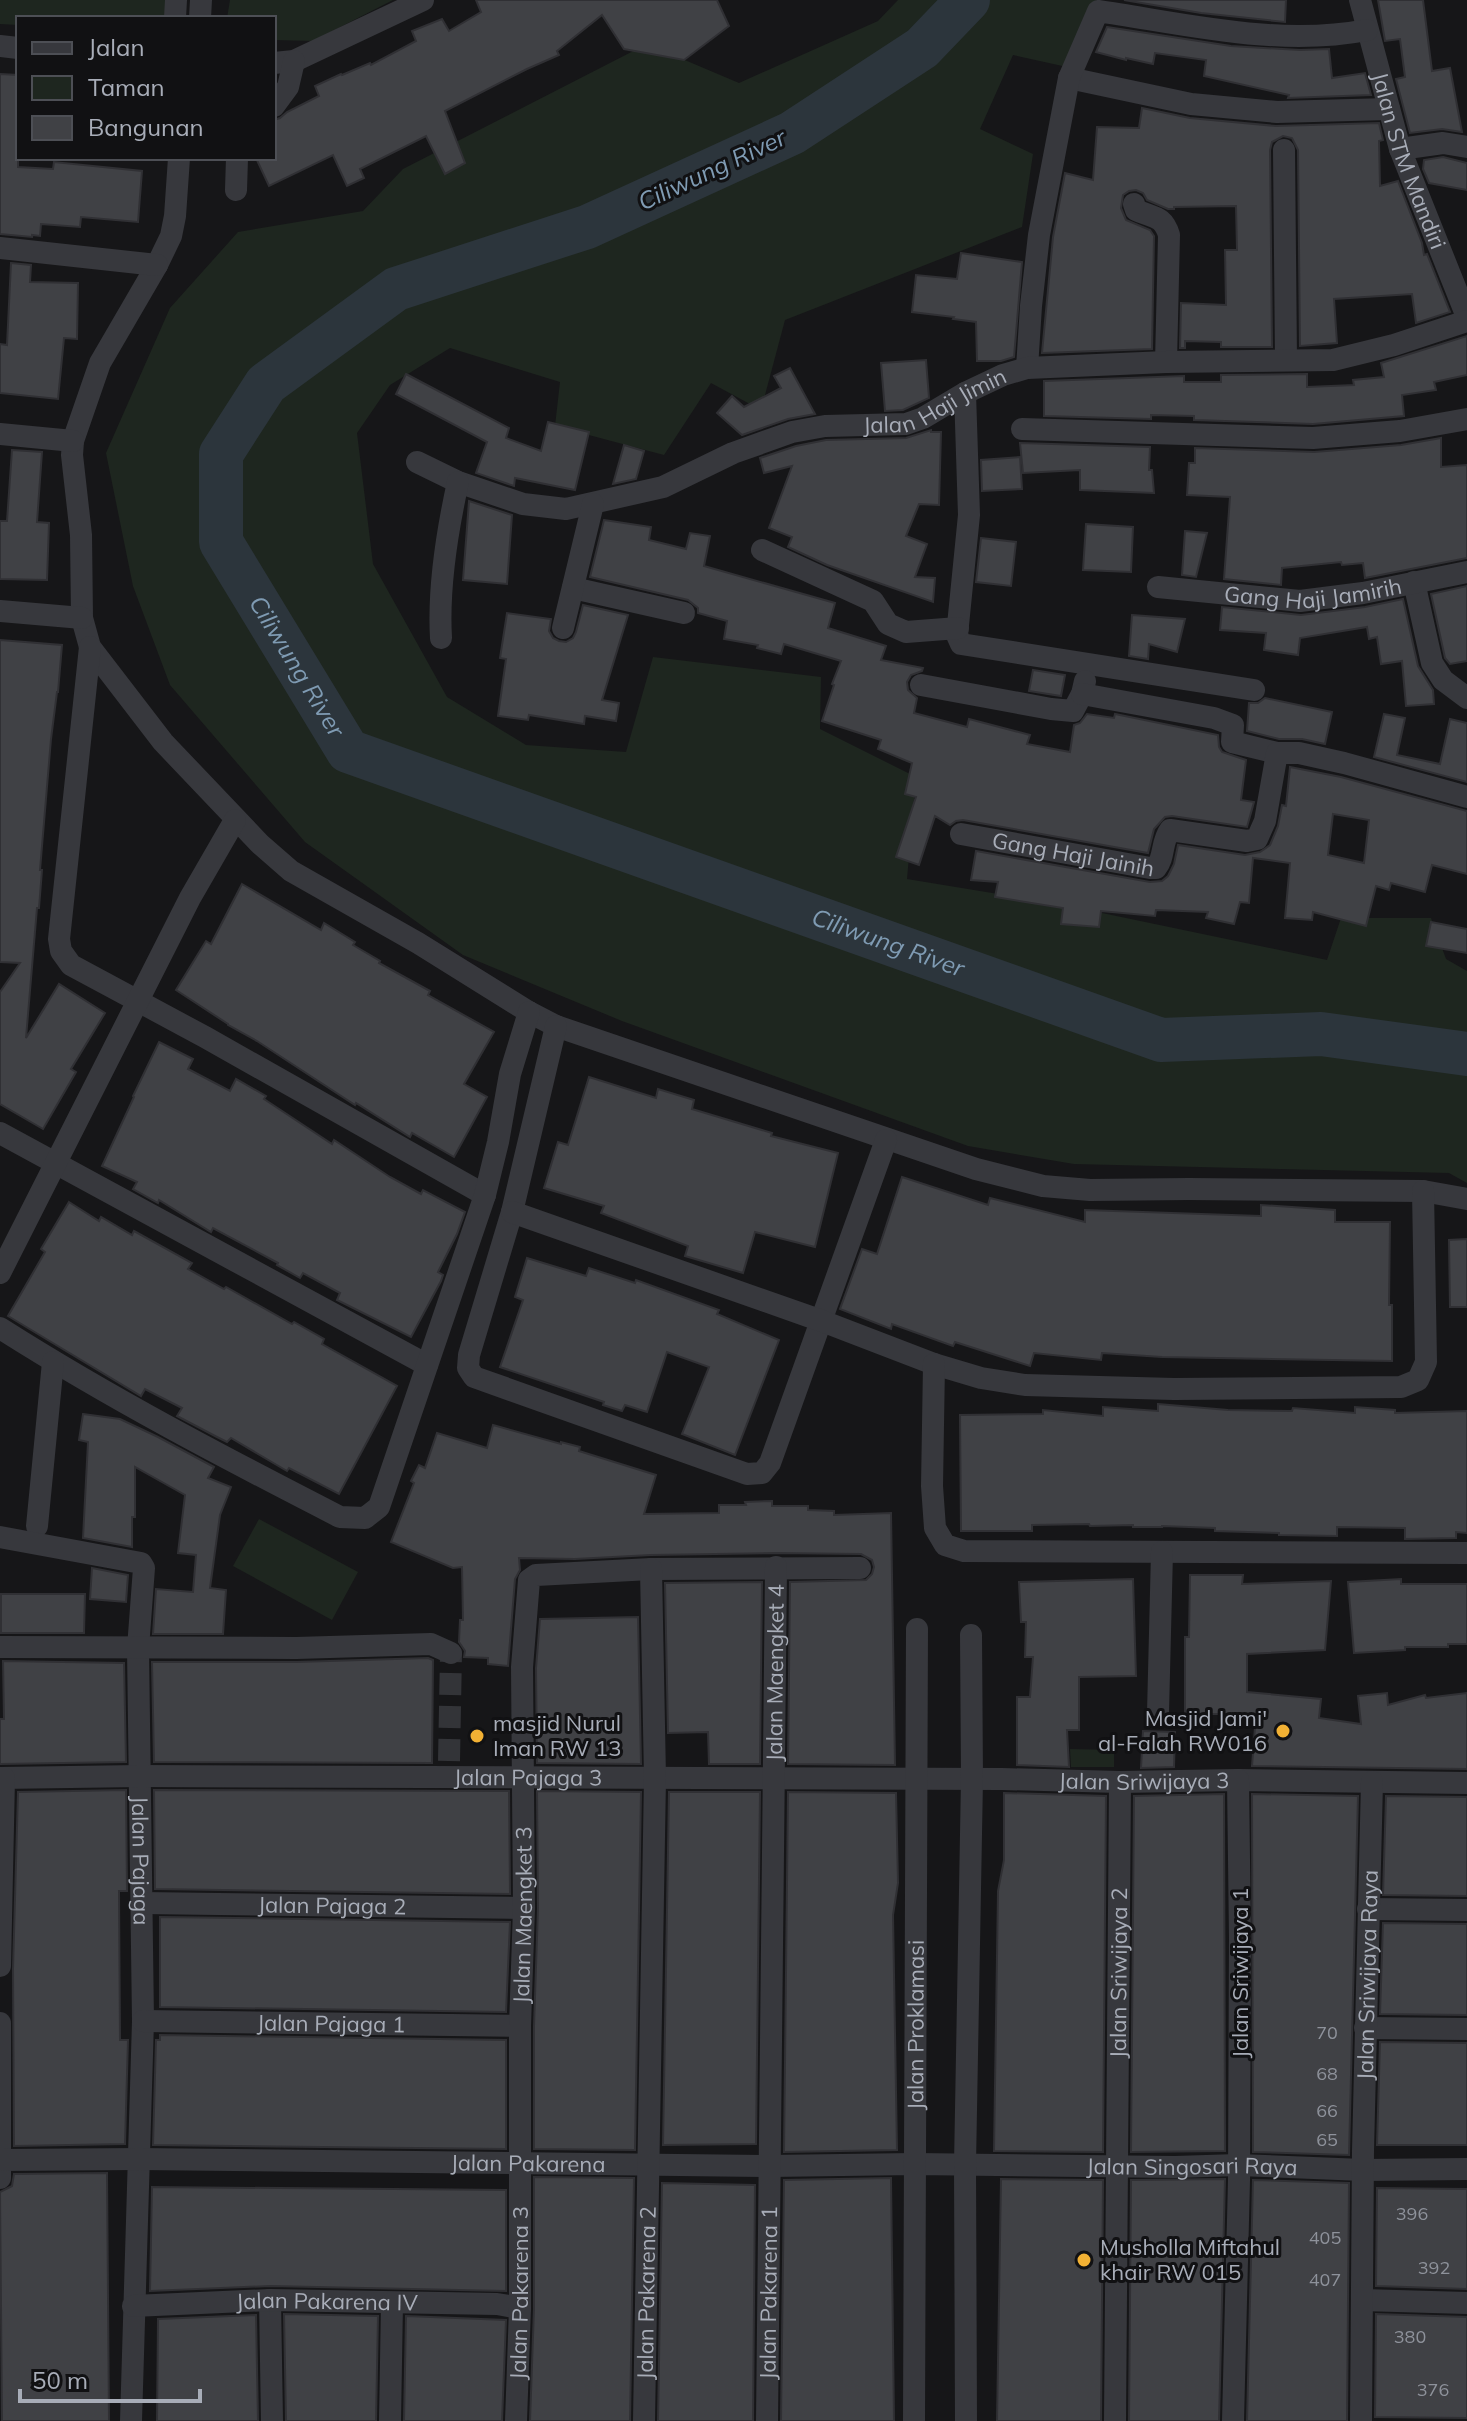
<svg xmlns="http://www.w3.org/2000/svg" width="1467" height="2421" font-family="Mulish,sans-serif">
  <rect width="100%" height="100%" fill="#161618"/>
  <!-- green -->
  <g fill="#1e261f">
    <path d="M0 0H179L177 18H18V25L0 24Z"/>
    <path d="M230 0H393L313 41 274 40V18H227Z"/>
    <path d="M898 0H1096L1067 67 1013 55 980 129 1033 154 1022 227 785 320 761 410 711 383 664 455 555 426 560 382 450 348 390 385 357 433 373 564 447 697 526 745 626 752 653 657 821 677 820 729 916 777 907 879 1059 904 1327 960 1341 918H1431L1446 959 1467 971V1183L1449 1173 1074 1164 968 1146 622 1021 463 955 305 842 170 685 133 586 106 453 170 308 238 232 363 211 403 169 647 44 739 83 878 21Z"/>
    <path d="M259 1519 358 1572 332 1620 233 1566Z"/>
    <path d="M1070 1749 1114 1750V1767H1071Z"/>
  </g>
  <g fill="none" stroke-linecap="round" stroke-linejoin="round">
    <!-- river -->
    <path stroke="#2c353c" stroke-width="44" id="s1" d="M968 0 922 48 792 133 587 227 396 289 266 384 221 454V542L348 751 1161 1040 1321 1034 1467 1054"/>
  </g>
  <!-- building -->
  <g fill="#404145" stroke="#303034" stroke-width="2" fill-rule="evenodd">
    <path d="M476 0H717L729 26 684 60 624 49 602 15 557 51 559 55 527 69 445 111 465 163 445 174 426 136 360 169 364 178 347 186 333 155 269 186 256 158H274V120L280 118 287 112 319 96 315 86 341 74 342 75 370 63 371 65 416 41 412 31 442 19 449 31 481 12Z"/>
    <path d="M1124 0H1286L1285 22 1201 13Z"/>
    <path d="M1378 0H1423L1432 71 1450 68 1462 132 1442 129 1410 133 1396 79 1405 77 1400 39 1385 41Z"/>
    <path d="M1107 27 1231 46 1300 50 1329 49 1332 78 1365 73 1371 95 1288 98 1289 95 1204 76 1206 60 1155 53 1153 64 1126 58V60L1096 52Z"/>
    <path d="M0 74 18 75V167L53 169 54 162 142 171 138 222 81 217 80 227 41 224 40 236 32 235V237L0 234Z"/>
    <path d="M1142 108 1190 118 1276 126 1379 123 1383 140 1379 141 1380 186 1398 181 1422 243 1424 255 1427 254 1450 312 1416 323 1412 294 1334 299 1337 343 1300 346 1298 150 1292 138 1283 136 1272 142 1270 150 1272 347H1221V342L1185 341V348H1180L1181 303 1226 305 1225 250H1237L1236 206 1174 207V209H1168L1147 200 1143 193 1136 190 1129 191 1123 195 1121 208 1126 220 1150 230 1154 236 1152 349 1042 353 1053 237 1065 173 1093 180 1097 127 1139 128Z"/>
    <path d="M1443 157 1467 163V190L1429 183 1423 169 1424 160Z"/>
    <path d="M961 253 1022 262 1014 357 1001 361H977L976 322 953 319 954 317 912 312 916 275 957 279Z"/>
    <path d="M11 263 31 265 30 282 78 283 77 339 64 338 58 399 0 393V344L7 345Z"/>
    <path d="M1467 336V375L1434 382 1436 390 1402 395 1404 416 1313 424 1194 420V416L1151 415V419L1044 416V381L1184 376V382H1221V375L1307 374V387L1354 385 1353 380 1384 377 1381 363Z"/>
    <path d="M926 360 929 398 903 410 885 411 881 363Z"/>
    <path d="M790 368 815 414 788 419 742 435 717 413 732 396 744 407 781 388 774 376Z"/>
    <path d="M406 374 509 428 506 438 541 451 548 422 589 432 575 490 515 478 514 486 476 473 487 442 396 394Z"/>
    <path d="M931 430V432H941L939 505 919 504 906 536 927 544 915 577 935 578 933 602 827 565 788 547 792 537 769 528 792 466 764 473 760 458 796 446 826 440 906 438Z"/>
    <path d="M1441 438V467L1467 465V558L1365 578 1363 563 1342 565 1341 562 1282 568 1281 585 1224 579 1230 497 1187 495 1189 463H1195V448L1314 452 1401 445Z"/>
    <path d="M1020 443 1150 447 1149 470H1152L1154 493 1080 490V470L1023 473Z"/>
    <path d="M624 445 644 451 636 479 613 484Z"/>
    <path d="M12 450 42 452 37 522 49 523 47 580 0 579V521H7Z"/>
    <path d="M1020 457 1022 489 982 491 981 460Z"/>
    <path d="M469 501 512 515 507 584 463 580Z"/>
    <path d="M604 520 651 527 649 540 686 549 690 533 710 536 704 566 835 603 828 628 886 646 881 660 923 668 922 671 911 675 907 682 908 690 917 698 914 713 967 727 969 719 1030 735 1027 744 1070 752 1074 725 1080 723 1087 714 1114 718 1115 714 1218 735 1219 747 1222 752 1246 760 1241 800 1254 802 1247 827 1172 816 1165 817 1154 829 1148 853 963 820 956 821 950 825 935 816 919 865 896 857 916 797 905 794 912 763 878 749 881 740 822 721 834 685 832 684 841 661 784 644 781 654 757 648 758 645 724 639 727 621 698 613V608L688 600 590 577Z"/>
    <path d="M1086 524 1133 527 1131 572 1083 570Z"/>
    <path d="M1185 531 1207 533 1196 577 1182 575Z"/>
    <path d="M981 538 1016 542 1011 586 976 582Z"/>
    <path d="M1467 586V661L1450 664 1445 658 1431 594Z"/>
    <path d="M1403 599 1418 666 1433 690 1434 704 1406 706 1402 661 1381 664 1377 637 1369 639 1367 627 1300 638 1298 655 1264 650 1266 633 1220 630 1222 607 1301 615 1365 607Z"/>
    <path d="M583 605 628 615 602 700 619 703 616 721 585 716 584 724 529 715 528 720 498 716 506 659 500 658 507 613 551 619 549 631 553 638 559 641 566 642 573 638 576 632Z"/>
    <path d="M1132 615 1185 619 1177 652 1149 644 1148 659 1129 656Z"/>
    <path d="M0 640 62 645 58 692H57L51 739 40 870H42L39 908H37L26 1038 59 984 105 1013 71 1069 76 1072 43 1129 0 1104V992L20 963 0 962Z"/>
    <path d="M1033 670 1065 675 1061 696 1029 691Z"/>
    <path d="M1265 698 1332 712 1325 744 1302 739H1279L1247 731 1249 703H1258Z"/>
    <path d="M1384 714 1405 718 1397 755 1440 764 1450 719 1467 723V782L1374 757Z"/>
    <path d="M1290 767 1341 777 1467 811V874L1432 865 1425 892 1391 883 1389 890 1376 886 1366 926 1313 912 1312 920 1285 918 1290 863 1253 858 1249 903 1240 902 1234 924 1206 918 1208 912 1156 910 1155 916 1101 911 1099 927 1061 924 1063 908 995 897 998 882 971 880 976 851 1150 882 1162 881 1168 876 1174 864 1178 845 1245 855 1260 852 1270 845 1278 826 1282 805 1286 806ZM1333 814 1369 820 1364 863 1328 855Z"/>
    <path d="M242 884 321 930 324 923 355 942 353 945 380 961 379 963 430 991 428 995 494 1032 464 1084 487 1097 454 1157 412 1133 410 1137 356 1103 355 1105 257 1041 228 1025V1024L176 990 206 941 211 944Z"/>
    <path d="M1431 922 1467 929V953L1426 946Z"/>
    <path d="M159 1042 193 1059 188 1069 230 1091 236 1079 266 1096 264 1099 332 1144 334 1140 390 1177 421 1194 423 1190 465 1212 457 1234 438 1272 443 1275 441 1281 411 1337 337 1300 340 1293 303 1273 300 1278 277 1265 278 1263 213 1228 211 1232 159 1200 158 1203 133 1189 137 1182 102 1166 134 1097 133 1096Z"/>
    <path d="M589 1077 656 1098 658 1089 694 1100 692 1109 772 1133 771 1136 838 1153 815 1247 755 1232 743 1273 685 1256 688 1246 601 1213 604 1206 544 1188 558 1142 568 1145Z"/>
    <path d="M902 1177 988 1205 990 1198 1085 1222V1210L1261 1216V1205L1335 1210V1222H1390L1389 1305H1392V1361L1162 1357 1102 1353 1101 1360 1034 1353 1030 1366 955 1342 953 1346 892 1324 891 1329 840 1309 862 1249 877 1254Z"/>
    <path d="M69 1202 99 1221 101 1217 132 1235 134 1231 192 1263 188 1269 224 1289 226 1287 292 1324 294 1322 324 1339 322 1344 397 1386 339 1494 289 1468 287 1471 231 1438 227 1442 217 1437 177 1416 182 1408 145 1389 141 1396 8 1316 45 1252 41 1249Z"/>
    <path d="M1467 1239V1307H1450L1449 1240Z"/>
    <path d="M527 1258 586 1276 589 1268 635 1283 636 1280 719 1310 717 1314 779 1340 735 1455 682 1434 709 1367 667 1352 647 1412 625 1405 622 1411 603 1405 604 1402 500 1367 523 1300 515 1297Z"/>
    <path d="M1158 1404 1228 1410 1292 1411 1293 1408 1355 1413V1407L1395 1410V1413L1467 1411V1533L1456 1532V1538L1405 1539V1528L1337 1527V1536L1279 1535V1533L1215 1531V1528L1162 1526V1527H1133V1525L1090 1526 1089 1524 1032 1525V1531H961L960 1415 1043 1414V1410L1103 1416V1407L1158 1411Z"/>
    <path d="M83 1414 120 1419 158 1437 214 1467 208 1478 231 1487 220 1515 210 1588 226 1590 223 1634H153L156 1589 193 1592 196 1555 178 1553 185 1495 135 1467V1517H132V1547L83 1538 88 1442 79 1440Z"/>
    <path d="M493 1425 561 1444V1442L580 1447 579 1451 656 1475 644 1514 719 1513V1505H746L745 1502 772 1501V1506H808V1510L834 1511V1515L891 1513 895 1765 788 1764 790 1582 866 1580 872 1574 874 1567 872 1560 861 1554 775 1553 651 1555 575 1559 519 1558 520 1570 515 1579 508 1666 488 1664V1658L464 1657 465 1651 459 1642 460 1620H463L462 1567 453 1568 391 1542 414 1483 411 1481 419 1465 425 1468 437 1433 487 1448Z"/>
    <path d="M92 1568 128 1575 126 1602 90 1599Z"/>
    <path d="M1190 1575H1243L1242 1584 1331 1581 1325 1650 1247 1654V1692L1321 1699 1319 1718 1361 1724 1358 1696 1387 1693 1388 1705 1425 1695 1426 1698 1467 1693V1769L1252 1766 1256 1714H1185V1637H1189Z"/>
    <path d="M1133 1579 1136 1676 1079 1677V1730H1067L1069 1767 1017 1765V1697H1030L1033 1657H1025L1026 1622H1021L1019 1582Z"/>
    <path d="M1401 1579V1584H1467V1644H1448V1647H1405V1650L1354 1653 1348 1582Z"/>
    <path d="M762 1582 760 1764H709L708 1732 668 1733 665 1583Z"/>
    <path d="M1 1594H85L84 1633H1Z"/>
    <path d="M638 1617 641 1764 537 1763 536 1668 540 1619Z"/>
    <path d="M428 1658 433 1660 432 1763 154 1762 152 1662H296Z"/>
    <path d="M3 1661 124 1663 126 1762 0 1764V1719H4Z"/>
    <path d="M1143 1731 1175 1732 1174 1767 1141 1768Z"/>
    <path d="M126 1790 127 1891H119L120 2040H128L125 2144 14 2146 13 1969 18 1792Z"/>
    <path d="M154 1790 509 1791 510 1894 155 1889Z"/>
    <path d="M537 1791 641 1792 635 2150 534 2149V2026L538 1908Z"/>
    <path d="M669 1792H760L756 2144 663 2145Z"/>
    <path d="M788 1792 896 1793 898 1883 893 1915 897 2150 784 2152Z"/>
    <path d="M1004 1793 1106 1796 1103 2152 994 2151 998 1891 1004 1860Z"/>
    <path d="M1224 1794 1225 2151 1131 2152 1134 1796Z"/>
    <path d="M1252 1794 1358 1796 1349 2155 1253 2152Z"/>
    <path d="M1386 1796 1467 1797V1896L1383 1895Z"/>
    <path d="M160 1917 510 1922 506 2012 160 2007Z"/>
    <path d="M1383 1923 1467 1924V2015L1380 2014Z"/>
    <path d="M160 2035 506 2040V2149L153 2145 156 2040H160Z"/>
    <path d="M1380 2042 1467 2043V2145H1377Z"/>
    <path d="M107 2173 109 2421H2L0 2192 12 2186 14 2174Z"/>
    <path d="M534 2177 634 2178 630 2421H530L534 2308Z"/>
    <path d="M891 2178 894 2421H781L784 2180Z"/>
    <path d="M1001 2179 1103 2180 1101 2421H997Z"/>
    <path d="M1225 2179 1219 2421H1129L1131 2180Z"/>
    <path d="M1253 2180 1349 2183 1347 2421H1247Z"/>
    <path d="M662 2183 755 2185 753 2421H658Z"/>
    <path d="M152 2187 506 2190V2291L270 2286 150 2291Z"/>
    <path d="M1377 2188 1467 2189V2289L1376 2286Z"/>
    <path d="M284 2314 378 2316 376 2421H286Z"/>
    <path d="M1376 2314 1467 2317V2418L1375 2417Z"/>
    <path d="M256 2315 258 2421H157L158 2319Z"/>
    <path d="M406 2316 506 2320 502 2421H404Z"/>
  </g>
  <g fill="none" stroke-linecap="round" stroke-linejoin="round">
    <!-- minor-tunnel -->
    <path stroke="#333438" stroke-width="22" stroke-dasharray="22 11" stroke-linecap="butt" d="M449 1761 451 1653"/>
    <!-- minor -->
    <g stroke="#37383d" stroke-width="22">
      <path id="s2" d="M1360 0 1400 149 1467 317"/>
      <path d="M175 18 176 0"/>
      <path d="M200 18 201 0"/>
      <path d="M0 46 18 48"/>
      <path d="M274 63 294 61 423 0"/>
      <path d="M1069 78 1191 104 1277 112 1389 109"/>
      <path d="M274 106 288 87 294 61"/>
      <path d="M1400 149 1443 143 1467 147"/>
      <path d="M1284 150 1286 360"/>
      <path d="M179 158 175 216 171 236 157 265 100 363 73 441 72 455 81 535 82 618 90 647 163 742 260 844 291 871 418 943 529 1012 556 1026 976 1169 1043 1186 1090 1190 1189 1189 1423 1191 1467 1199"/>
      <path d="M236 190 237 158"/>
      <path d="M1134 204 1136 210C1153 218 1163 215 1169 235L1166 362"/>
      <path d="M0 248 157 265"/>
      <path d="M1027 368 1031 306 1039 235 1069 78 1098 11C1186 24 1279 47 1367 30"/>
      <path d="M965 393 969 515 957 635 961 644 1254 690"/>
      <path d="M1022 429 1313 438 1400 431 1467 419"/>
      <path d="M0 434 73 441"/>
      <path id="s3" d="M417 462 458 482 523 504 566 509 663 487 733 453 792 432 825 426 906 424 923 418 965 393 1003 375 1027 368 1166 362 1333 360 1394 345 1467 321"/>
      <path d="M762 550 873 601 888 624 906 632 958 628"/>
      <path d="M1414 582 1432 663 1443 680 1467 698"/>
      <path id="s4" d="M1158 587 1300 601 1363 593 1467 572"/>
      <path d="M573 588 684 613"/>
      <path d="M0 611 82 618"/>
      <path d="M563 628 593 504"/>
      <path d="M441 638C438 587 447 532 458 482"/>
      <path d="M90 647 59 939 61 951 71 965 205 1037 485 1195"/>
      <path d="M921 685 1051 709 1073 711 1082 694 1085 681"/>
      <path d="M1082 694 1214 718 1233 725 1232 742 1277 753"/>
      <path id="s5" d="M961 834 1150 868H1156C1165 857 1161 842 1170 830L1247 841 1257 839 1265 821 1277 753H1299L1344 763 1467 797"/>
      <path d="M556 1026 512 1212 469 1355 468 1368 474 1377 747 1474 762 1473 770 1463 886 1140"/>
      <path d="M0 1133 427 1365"/>
      <path d="M512 1212 822 1321 934 1364 981 1378 1025 1385 1174 1389 1401 1387 1418 1380 1426 1362 1423 1191"/>
      <path d="M0 1273 190 898 235 820"/>
      <path d="M0 1328C110 1398 225 1458 340 1517L365 1518 379 1507 485 1195 498 1142 510 1074 529 1012"/>
      <path d="M934 1364 932 1486 935 1528 945 1545 964 1551 1467 1553"/>
      <path d="M37 1526 53 1362"/>
      <path id="s6" d="M0 1537 141 1563 144 1568 138 1648 143 2021 131 2421"/>
      <path d="M0 1647 296 1648 431 1644 451 1653"/>
      <path d="M1158 1713 1162 1552"/>
      <path id="s7" d="M0 1778 140 1776 1002 1779 1120 1782 1238 1780 1467 1783"/>
      <path id="s8" d="M142 1903 524 1908"/>
      <path d="M1368 1909 1467 1910"/>
      <path d="M0 1966 4 1778"/>
      <path id="s9" d="M143 2021 520 2026"/>
      <path d="M0 2023V2178"/>
      <path d="M1365 2028 1467 2029"/>
      <path id="s10" d="M0 2160 139 2159 769 2166 915 2164 1175 2167 1238 2165 1363 2170 1467 2169"/>
      <path d="M270 2300 272 2421"/>
      <path d="M1362 2300 1467 2303"/>
      <path id="s11" d="M133 2306 270 2300 497 2304 520 2308"/>
      <path d="M390 2421 392 2303"/>
      <path id="s12" d="M516 2421 520 2308V2026L524 1908 522 1667 529 1580 536 1575 651 1569 860 1568"/>
      <path id="s13" d="M644 2421 655 1778 651 1569"/>
      <path id="s14" d="M767 2421 776 1567"/>
      <path id="s15" d="M914 2421 917 1629"/>
      <path d="M966 2421 965 2165 972 1779 971 1635"/>
      <path id="s16" d="M1115 2421 1120 1782"/>
      <path d="M1233 2421 1239 2180 1240 1938 1238 1780"/>
      <path id="s17" d="M1361 2421 1363 2151 1372 1782"/>
    </g>
  </g>
  <!-- markers -->
  <g fill="#f2b134" stroke="#111113" stroke-width="3">
    <circle cx="1283" cy="1731" r="8"/>
    <circle cx="477" cy="1736" r="8"/>
    <circle cx="1084" cy="2260" r="8"/>
  </g>
  <g text-anchor="middle" stroke-width="6" stroke-linejoin="round" paint-order="stroke">
    <!-- number labels -->
    <g font-size="18" fill="#8e929b">
      <text x="1327" y="2039">70</text>
      <text x="1327" y="2080">68</text>
      <text x="1327" y="2117">66</text>
      <text x="1327" y="2146">65</text>
      <text x="1412" y="2220">396</text>
      <text x="1325" y="2244">405</text>
      <text x="1434" y="2274">392</text>
      <text x="1325" y="2286">407</text>
      <text x="1410" y="2343">380</text>
      <text x="1433" y="2396">376</text>
    </g>
    <!-- street labels -->
    <g font-size="22" fill="#a8adb8" stroke="#111113">
      <text dy="8" stroke="none"><textPath href="#s2" startOffset="168">Jalan STM Mandiri</textPath></text>
      <text dy="8" stroke="none"><textPath href="#s3" startOffset="546">Jalan Haji Jimin</textPath></text>
      <text dy="8" stroke="none"><textPath href="#s4" startOffset="156">Gang Haji Jamirih</textPath></text>
      <text dy="8" stroke="none"><textPath href="#s5" startOffset="114">Gang Haji Jainih</textPath></text>
      <text dy="8" stroke="none"><textPath href="#s14" startOffset="748">Jalan Maengket 4</textPath></text>
      <text dy="8" stroke="none"><textPath href="#s7" startOffset="528">Jalan Pajaga 3</textPath></text>
      <text dy="8" stroke="none"><textPath href="#s7" startOffset="1144">Jalan Sriwijaya 3</textPath></text>
      <text dy="8" stroke="none"><textPath href="#s6" startOffset="442">Jalan Pajaga</textPath></text>
      <text dy="8" stroke="none"><textPath href="#s8" startOffset="190">Jalan Pajaga 2</textPath></text>
      <text dy="8" stroke="none"><textPath href="#s12" startOffset="506">Jalan Maengket 3</textPath></text>
      <text transform="translate(1240 1973) rotate(-90)" y="8">Jalan Sriwijaya 1</text>
      <text dy="8" stroke="none"><textPath href="#s16" startOffset="448">Jalan Sriwijaya 2</textPath></text>
      <text dy="8" stroke="none"><textPath href="#s17" startOffset="446">Jalan Sriwijaya Raya</textPath></text>
      <text dy="8" stroke="none"><textPath href="#s9" startOffset="188">Jalan Pajaga 1</textPath></text>
      <text dy="8" stroke="none"><textPath href="#s15" startOffset="396">Jalan Proklamasi</textPath></text>
      <text dy="8" stroke="none"><textPath href="#s10" startOffset="528">Jalan Pakarena</textPath></text>
      <text dy="8" stroke="none"><textPath href="#s10" startOffset="1192">Jalan Singosari Raya</textPath></text>
      <text dy="8" stroke="none"><textPath href="#s12" startOffset="128">Jalan Pakarena 3</textPath></text>
      <text dy="8" stroke="none"><textPath href="#s13" startOffset="128">Jalan Pakarena 2</textPath></text>
      <text dy="8" stroke="none"><textPath href="#s14" startOffset="128">Jalan Pakarena 1</textPath></text>
      <text dy="8" stroke="none"><textPath href="#s11" startOffset="194">Jalan Pakarena IV</textPath></text>
    </g>
    <!-- poi labels -->
    <g font-size="22" fill="#a8adb8" stroke="#111113" text-anchor="start">
      <text x="1267" y="1726" text-anchor="end">Masjid Jami'<tspan x="1267" dy="25">al-Falah RW016</tspan></text>
      <text x="493" y="1731">masjid Nurul<tspan x="493" dy="25">Iman RW 13</tspan></text>
      <text x="1100" y="2255">Musholla Miftahul<tspan x="1100" dy="25">khair RW 015</tspan></text>
    </g>
    <!-- water labels -->
    <g font-size="24" font-style="italic" fill="#7f9bb3" stroke="#111113">
      <text transform="translate(712 170) rotate(-25)" y="8">Ciliwung River</text>
      <text dy="8" stroke="none"><textPath href="#s1" startOffset="1126">Ciliwung River</textPath></text>
      <text dy="8" stroke="none"><textPath href="#s1" startOffset="1798">Ciliwung River</textPath></text>
    </g>
  </g>
  <!-- legend -->
  <rect x="16" y="16" width="260" height="144" fill="#111113" stroke="#4d4f55" stroke-width="2"/>
  <rect x="32" y="42" width="40" height="12" fill="#37383d" stroke="#4d4f55" stroke-width="2"/>
  <text x="88" y="56" font-size="24" fill="#a8adb8">Jalan</text>
  <rect x="32" y="76" width="40" height="24" fill="#1e261f" stroke="#4d4f55" stroke-width="2"/>
  <text x="88" y="96" font-size="24" fill="#a8adb8">Taman</text>
  <rect x="32" y="116" width="40" height="24" fill="#404145" stroke="#4d4f55" stroke-width="2"/>
  <text x="88" y="136" font-size="24" fill="#a8adb8">Bangunan</text>
  <!-- scale -->
  <path d="M20 2389v12h180v-12" fill="none" stroke="#a8adb8" stroke-width="4"/>
  <text x="32" y="2389" font-size="24" fill="#a8adb8" stroke="#111113" stroke-width="6" paint-order="stroke">50 m</text>
</svg>
